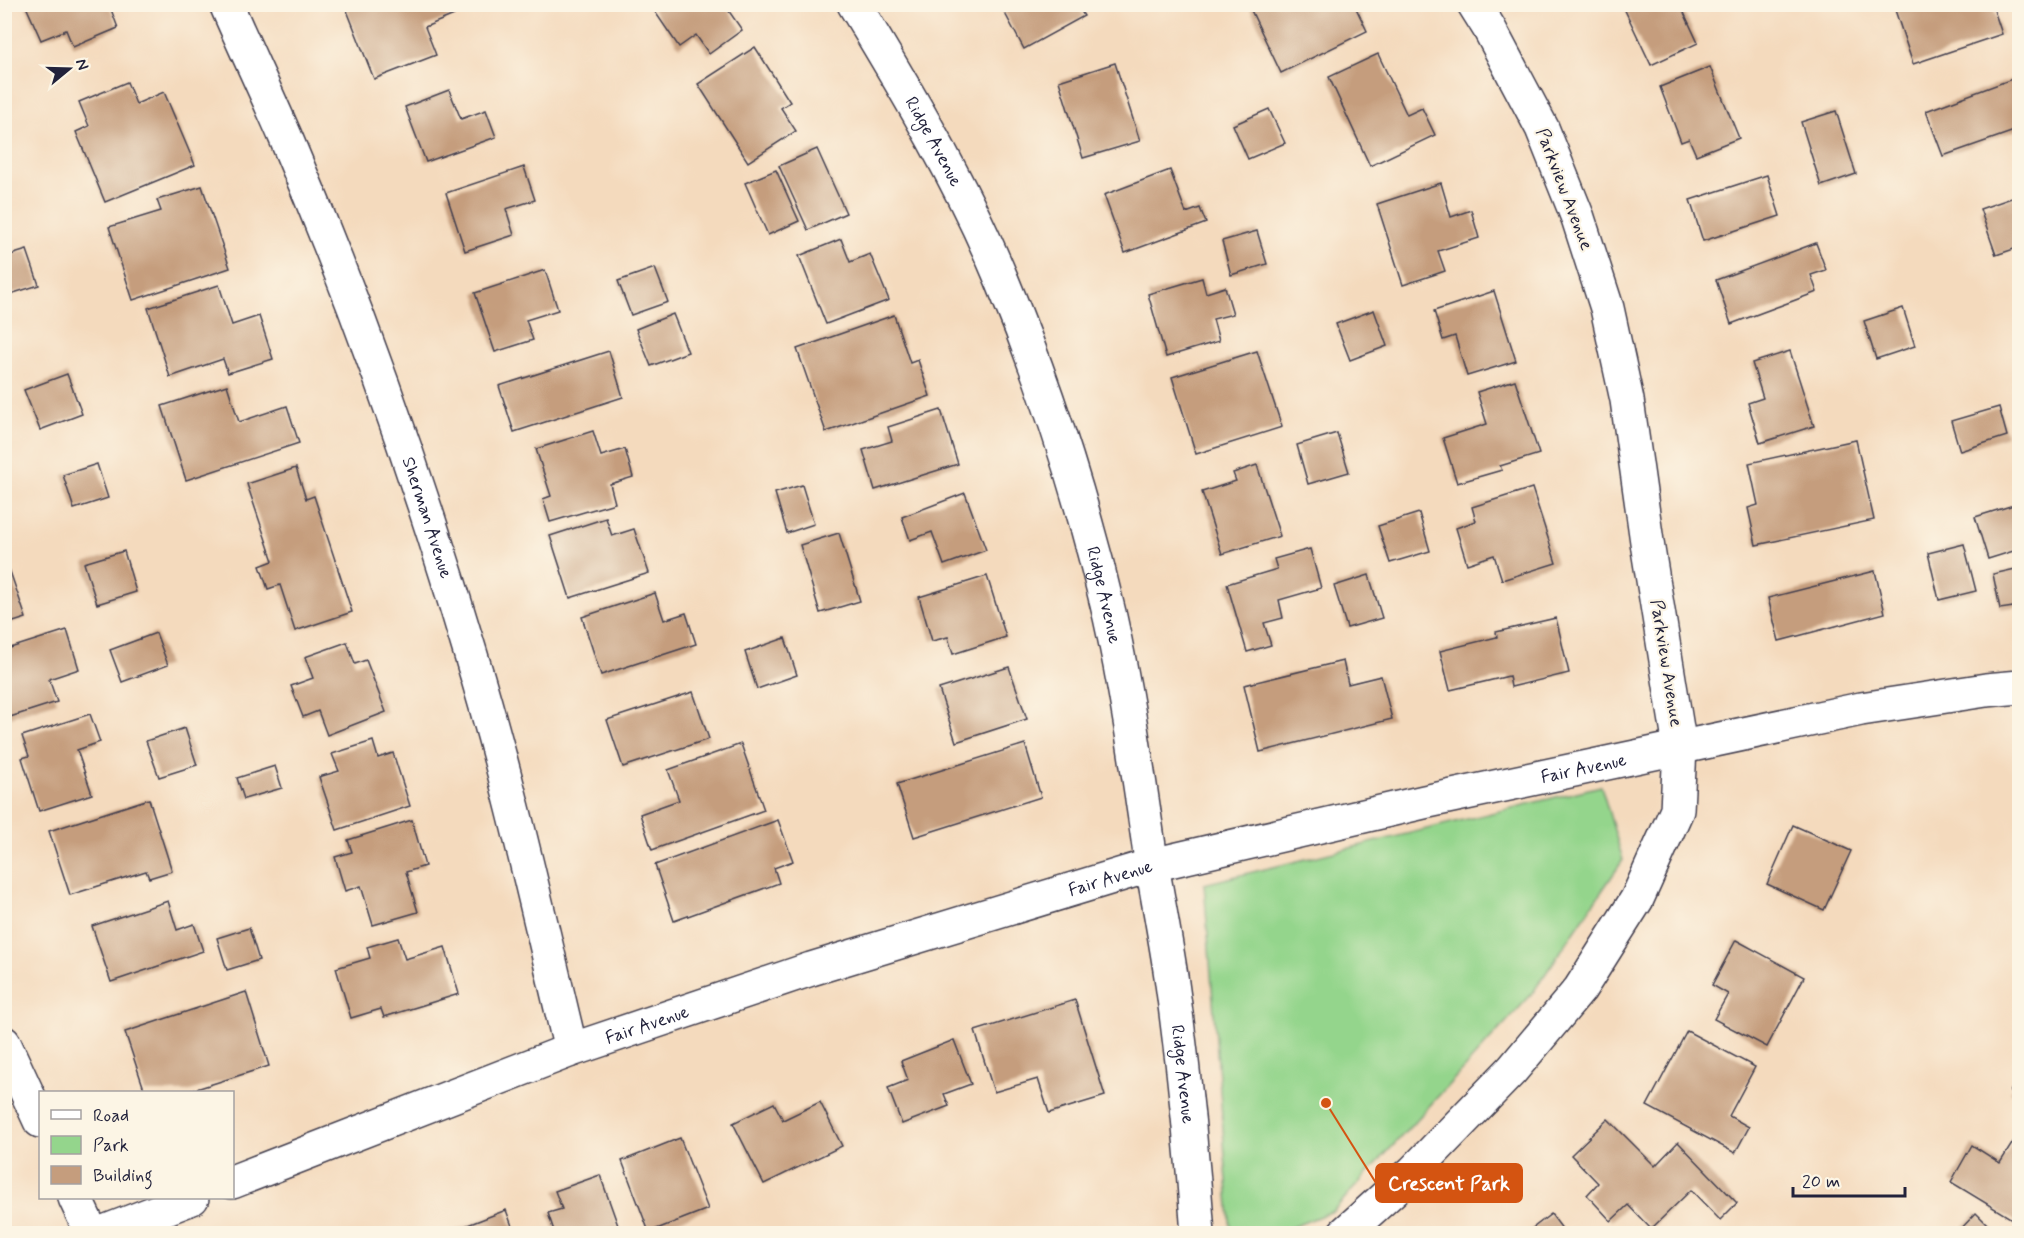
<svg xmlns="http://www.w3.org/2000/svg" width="2024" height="1238" font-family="Mynerve,sans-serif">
  <rect width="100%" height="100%" fill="#fcf5e5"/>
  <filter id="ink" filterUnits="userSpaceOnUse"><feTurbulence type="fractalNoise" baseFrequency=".0167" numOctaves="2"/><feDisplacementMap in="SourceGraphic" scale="12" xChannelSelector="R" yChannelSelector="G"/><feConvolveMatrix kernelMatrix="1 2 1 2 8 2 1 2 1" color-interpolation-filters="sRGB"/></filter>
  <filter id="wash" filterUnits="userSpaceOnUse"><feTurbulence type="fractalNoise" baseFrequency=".008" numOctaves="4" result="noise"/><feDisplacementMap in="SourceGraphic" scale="24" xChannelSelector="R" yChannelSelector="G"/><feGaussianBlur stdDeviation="1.35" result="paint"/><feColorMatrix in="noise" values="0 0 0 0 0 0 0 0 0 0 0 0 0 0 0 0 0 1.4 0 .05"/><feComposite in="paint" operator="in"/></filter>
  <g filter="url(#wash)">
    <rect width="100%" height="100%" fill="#f4dabd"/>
    <!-- green -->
    <path fill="#94d58c" stroke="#5b7c64" stroke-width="1.5" d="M1601 786 1623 860 1531 995 1333 1211 1277 1233H1231L1204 884Z"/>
    <g id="blocks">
      <!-- building -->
      <g fill="#c59d7d">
        <path d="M25 4H109L118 28 73 47 66 30 41 40Z"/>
        <path d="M356 4H450L454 15 425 27 436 55 374 79 346 8Z"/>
        <path d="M652 4H724L742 30 709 54 696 35 679 47 651 6Z"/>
        <path d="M1000 4H1077L1084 16 1024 49Z"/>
        <path d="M1248 4H1354L1367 31 1281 73Z"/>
        <path d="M1622 4H1680L1698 43 1651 65Z"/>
        <path d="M1893 4H1992L2002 34 1913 64Z"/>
        <path d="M755 47 790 102 781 108 796 131 748 162 698 84Z"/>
        <path d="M1378 54 1407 115 1422 108 1435 135 1370 166 1329 77Z"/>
        <path d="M1115 63 1140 141 1083 158 1059 81Z"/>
        <path d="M1710 67 1739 138 1696 155 1689 139 1681 142 1660 87Z"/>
        <path d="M2020 76V129L1943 156 1926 111Z"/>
        <path d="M127 82 136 104 164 92 195 165 105 202 76 132 89 126 79 102Z"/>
        <path d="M449 90 461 119 486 110 496 137 426 162 405 107Z"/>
        <path d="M1269 109 1285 143 1248 159 1233 125Z"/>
        <path d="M1836 111 1856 174 1821 186 1801 122Z"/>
        <path d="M817 149 846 213 808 230 779 166Z"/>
        <path d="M524 167 535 200 506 209 514 235 465 251 446 193Z"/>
        <path d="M776 170 799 221 768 235 745 183Z"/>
        <path d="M1170 170 1186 213 1200 208 1206 223 1125 253 1104 195Z"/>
        <path d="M1767 175 1780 216 1703 241 1690 200Z"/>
        <path d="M1441 183 1451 217 1471 210 1479 238 1438 251 1445 271 1403 285 1377 204Z"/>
        <path d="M202 186 230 268 133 300 109 227 161 211 157 200Z"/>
        <path d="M2020 195V247L1996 255 1980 209Z"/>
        <path d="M1257 231 1267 264 1231 275 1222 241Z"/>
        <path d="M841 239 850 262 870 254 889 300 826 324 799 256Z"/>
        <path d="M1816 243 1826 270 1811 275 1817 292 1731 324 1716 280Z"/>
        <path d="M27 250 39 285 4 296V257Z"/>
        <path d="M655 268 668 302 631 315 618 281Z"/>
        <path d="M545 270 558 310 526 320 533 340 495 352 475 293Z"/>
        <path d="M1202 278 1206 293 1225 287 1233 314 1213 319 1219 341 1166 357 1148 294Z"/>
        <path d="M219 285 232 325 259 316 273 359 228 373 223 359 170 377 148 308Z"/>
        <path d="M1494 291 1516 361 1467 376 1455 336 1443 340 1434 311Z"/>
        <path d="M1903 308 1915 346 1876 359 1864 321Z"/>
        <path d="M1374 310 1387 346 1350 360 1336 324Z"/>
        <path d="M673 314 688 352 651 366 636 329Z"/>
        <path d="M894 315 910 363 918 360 930 396 826 432 797 349Z"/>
        <path d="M609 351 623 397 514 432 499 386Z"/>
        <path d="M1257 351 1282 427 1196 454 1172 377Z"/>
        <path d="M1790 351 1814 426 1760 443 1748 403 1763 398 1752 363Z"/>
        <path d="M67 374 82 414 40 430 24 390Z"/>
        <path d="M1515 380 1539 454 1500 466 1502 470 1457 483 1443 438 1487 424 1477 392Z"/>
        <path d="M227 385 239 422 287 406 299 443 186 480 162 406Z"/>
        <path d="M1999 407 2007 436 1960 451 1951 421Z"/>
        <path d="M941 410 958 464 875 490 863 450 892 441 888 427Z"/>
        <path d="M593 431 601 456 625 449 633 477 610 484 615 503 550 522 543 499 551 496 536 449Z"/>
        <path d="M1337 433 1349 472 1308 484 1297 445Z"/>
        <path d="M1856 440 1874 520 1756 545 1748 508 1758 505 1749 463Z"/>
        <path d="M97 464 108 498 74 509 63 475Z"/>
        <path d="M1257 465 1280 536 1222 554 1202 492 1236 481 1233 473Z"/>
        <path d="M296 468 306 499 314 496 352 612 295 631 280 585 268 589 260 566 273 561 247 484Z"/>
        <path d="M802 485 814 524 787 533 775 493Z"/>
        <path d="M1532 488 1556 563 1502 580 1494 555 1467 564 1456 528 1476 521 1472 507Z"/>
        <path d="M965 493 986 550 944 565 932 532 910 540 902 517Z"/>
        <path d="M2017 504 2020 512V549L1988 559 1975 517Z"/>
        <path d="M1419 513 1430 551 1390 563 1378 526Z"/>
        <path d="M606 518 612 536 634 529 649 573 570 598 550 536Z"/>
        <path d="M839 533 860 601 820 613 800 545Z"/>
        <path d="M1964 544 1976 591 1939 600 1928 553Z"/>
        <path d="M1310 549 1321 588 1279 600 1283 618 1264 623 1271 645 1247 652 1227 584 1277 569 1274 559Z"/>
        <path d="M124 551 136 592 97 604 84 563Z"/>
        <path d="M4 554 26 618 4 625Z"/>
        <path d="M2020 568V606L2000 609 1993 574Z"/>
        <path d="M1875 571 1885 613 1779 641 1768 598Z"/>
        <path d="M1369 575 1382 618 1347 628 1334 586Z"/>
        <path d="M987 576 1006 637 953 654 948 637 932 641 919 597Z"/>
        <path d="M655 593 664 620 686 613 696 644 601 675 582 617Z"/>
        <path d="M1556 618 1569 673 1511 687 1509 676 1450 690 1440 651 1497 637 1496 632Z"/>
        <path d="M67 630 79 669 49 679 57 702 10 717 4 702V650Z"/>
        <path d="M156 633 168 665 122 682 110 650Z"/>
        <path d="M785 638 797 675 757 689 745 652Z"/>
        <path d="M347 642 355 664 366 660 386 712 327 735 318 711 303 717 291 686 313 678 305 657Z"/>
        <path d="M1343 661 1348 684 1381 676 1392 719 1260 752 1244 685Z"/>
        <path d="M1009 667 1027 719 956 742 939 689Z"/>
        <path d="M693 692 709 739 623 767 607 720Z"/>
        <path d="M90 714 100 742 77 750 92 794 39 811 22 758 29 756 22 736Z"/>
        <path d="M185 728 197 765 159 777 146 741Z"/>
        <path d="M373 741 378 758 393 753 410 806 337 830 319 777 339 771 332 754Z"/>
        <path d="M741 744 764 810 652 850 640 814 679 800 668 770Z"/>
        <path d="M1025 744 1041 797 914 837 897 784Z"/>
        <path d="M275 766 282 788 244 799 237 778Z"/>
        <path d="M149 799 172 871 149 878 146 871 70 895 49 831Z"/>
        <path d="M412 820 425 866 406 872 418 912 373 925 361 886 345 891 335 857 352 852 348 840Z"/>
        <path d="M778 820 793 861 774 868 779 883 674 921 655 865Z"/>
        <path d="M1793 825 1851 851 1824 910 1767 884Z"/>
        <path d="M168 901 177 930 194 924 203 951 111 982 92 926Z"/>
        <path d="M249 928 259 960 227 970 217 938Z"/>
        <path d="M398 938 405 959 445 947 459 994 384 1017 381 1009 351 1018 336 968 370 958 367 947Z"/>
        <path d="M1736 940 1804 977 1767 1047 1714 1019 1728 994 1712 985Z"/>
        <path d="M246 992 269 1066 187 1092H145L125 1032Z"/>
        <path d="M1075 1000 1105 1096 1049 1113 1038 1079 994 1092 975 1031Z"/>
        <path d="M1687 1031 1755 1067 1729 1116 1749 1127 1735 1153 1647 1106Z"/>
        <path d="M954 1040 971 1084 944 1094 949 1106 902 1124 888 1088 908 1080 901 1061Z"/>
        <path d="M2020 1072V1096L2010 1092Z"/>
        <path d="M820 1102 842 1146 764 1184 733 1123 774 1103 783 1120Z"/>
        <path d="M1608 1119 1655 1166 1678 1142 1737 1203 1720 1220 1691 1190 1651 1229 1628 1205 1611 1221 1587 1195 1598 1183 1571 1155Z"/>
        <path d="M2020 1131V1224L1951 1182 1972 1145 2000 1163Z"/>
        <path d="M680 1138 708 1209 649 1232 622 1161Z"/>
        <path d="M600 1175 621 1234H555L548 1213 562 1209 555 1191Z"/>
        <path d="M506 1210 515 1234H456L455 1230Z"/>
        <path d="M1976 1213 1997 1234H1956Z"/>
        <path d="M1551 1214 1566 1234H1525Z"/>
      </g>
    </g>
  </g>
  <g filter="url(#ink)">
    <use href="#blocks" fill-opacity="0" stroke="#423e4e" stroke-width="1.5"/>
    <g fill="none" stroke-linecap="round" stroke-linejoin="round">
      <defs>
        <g id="minor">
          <path id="s1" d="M226 4C245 48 266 92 285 136 357 304 418 477 470 652 510 783 539 917 571 1050"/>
          <path id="s2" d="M854 4C908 93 961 182 1001 278 1047 388 1083 501 1110 617 1128 697 1139 779 1151 860 1158 899 1165 937 1171 976 1183 1061 1192 1148 1198 1234"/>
          <path d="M4 1043 40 1121"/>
          <path id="s3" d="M232 1182 571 1050 811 969 1152 865 1424 802 1861 709 1986 690 2020 687"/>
          <path d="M75 1198 92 1234"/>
          <path d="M99 1234 192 1198"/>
          <path d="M1344 1234 1413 1172 1512 1070 1580 989 1637 899 1677 810 1680 747 1648 549 1627 400 1607 308 1578 218 1542 128 1489 28 1474 4"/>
        </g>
      </defs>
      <!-- minor casing -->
      <use href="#minor" stroke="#423e4e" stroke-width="36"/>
      <!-- minor -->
      <use href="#minor" stroke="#fff" stroke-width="33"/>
    </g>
  </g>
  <g text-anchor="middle" stroke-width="4.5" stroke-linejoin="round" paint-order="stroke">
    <!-- street labels -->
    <g font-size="18" fill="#22223b" stroke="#fcf5e5">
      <text dy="6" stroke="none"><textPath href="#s2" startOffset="159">Ridge Avenue</textPath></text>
      <text transform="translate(1565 189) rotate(69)" y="6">Parkview Avenue</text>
      <text dy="6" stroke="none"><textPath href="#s1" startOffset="552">Sherman Avenue</textPath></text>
      <text dy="6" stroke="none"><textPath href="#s2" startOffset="645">Ridge Avenue</textPath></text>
      <text transform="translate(1667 663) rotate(81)" y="6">Parkview Avenue</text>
      <text dy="6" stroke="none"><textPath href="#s3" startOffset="1416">Fair Avenue</textPath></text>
      <text dy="6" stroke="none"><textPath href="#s3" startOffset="930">Fair Avenue</textPath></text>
      <text dy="6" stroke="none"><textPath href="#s3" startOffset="444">Fair Avenue</textPath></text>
      <text dy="6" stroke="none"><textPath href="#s2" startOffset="1131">Ridge Avenue</textPath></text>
    </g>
  </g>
  <!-- callouts -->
  <path fill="none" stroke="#d45411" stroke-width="2" d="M1326 1103L1376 1183"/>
  <circle fill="#d45411" stroke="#fcf5e5" stroke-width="2" cx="1326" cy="1103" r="6"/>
  <rect fill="#d45411" stroke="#d45411" stroke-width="2" x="1376" y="1164" width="146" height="38" rx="6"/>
  <g font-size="20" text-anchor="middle" font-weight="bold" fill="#fff">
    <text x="1449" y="1190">Crescent Park</text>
  </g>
  <!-- margin -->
  <rect width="2024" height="1238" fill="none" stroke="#fcf5e5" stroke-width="24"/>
  <!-- legend -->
  <rect x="39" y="1091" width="195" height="108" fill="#fcf5e5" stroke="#a5a1a1" stroke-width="1.5"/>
  <rect x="51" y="1110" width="30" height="9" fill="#ffffff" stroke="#a5a1a1" stroke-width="1.5"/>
  <text x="93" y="1121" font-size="18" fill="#22223b">Road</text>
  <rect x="51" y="1136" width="30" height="18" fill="#94d58c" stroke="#a5a1a1" stroke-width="1.5"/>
  <text x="93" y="1151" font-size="18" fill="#22223b">Park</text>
  <rect x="51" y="1166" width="30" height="18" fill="#c59d7d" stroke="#a5a1a1" stroke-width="1.5"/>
  <text x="93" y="1181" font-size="18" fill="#22223b">Building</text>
  <!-- north arrow -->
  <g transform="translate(69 69) rotate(71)" stroke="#fcf5e5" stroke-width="4.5" paint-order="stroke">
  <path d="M0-4.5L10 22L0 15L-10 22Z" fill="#22223b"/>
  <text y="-9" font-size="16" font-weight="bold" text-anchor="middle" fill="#22223b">N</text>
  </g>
  <!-- scale -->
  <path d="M1793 1187v9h112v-9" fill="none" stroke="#22223b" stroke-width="3"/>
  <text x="1802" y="1187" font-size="18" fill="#22223b" stroke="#fcf5e5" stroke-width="4.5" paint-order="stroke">20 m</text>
</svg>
